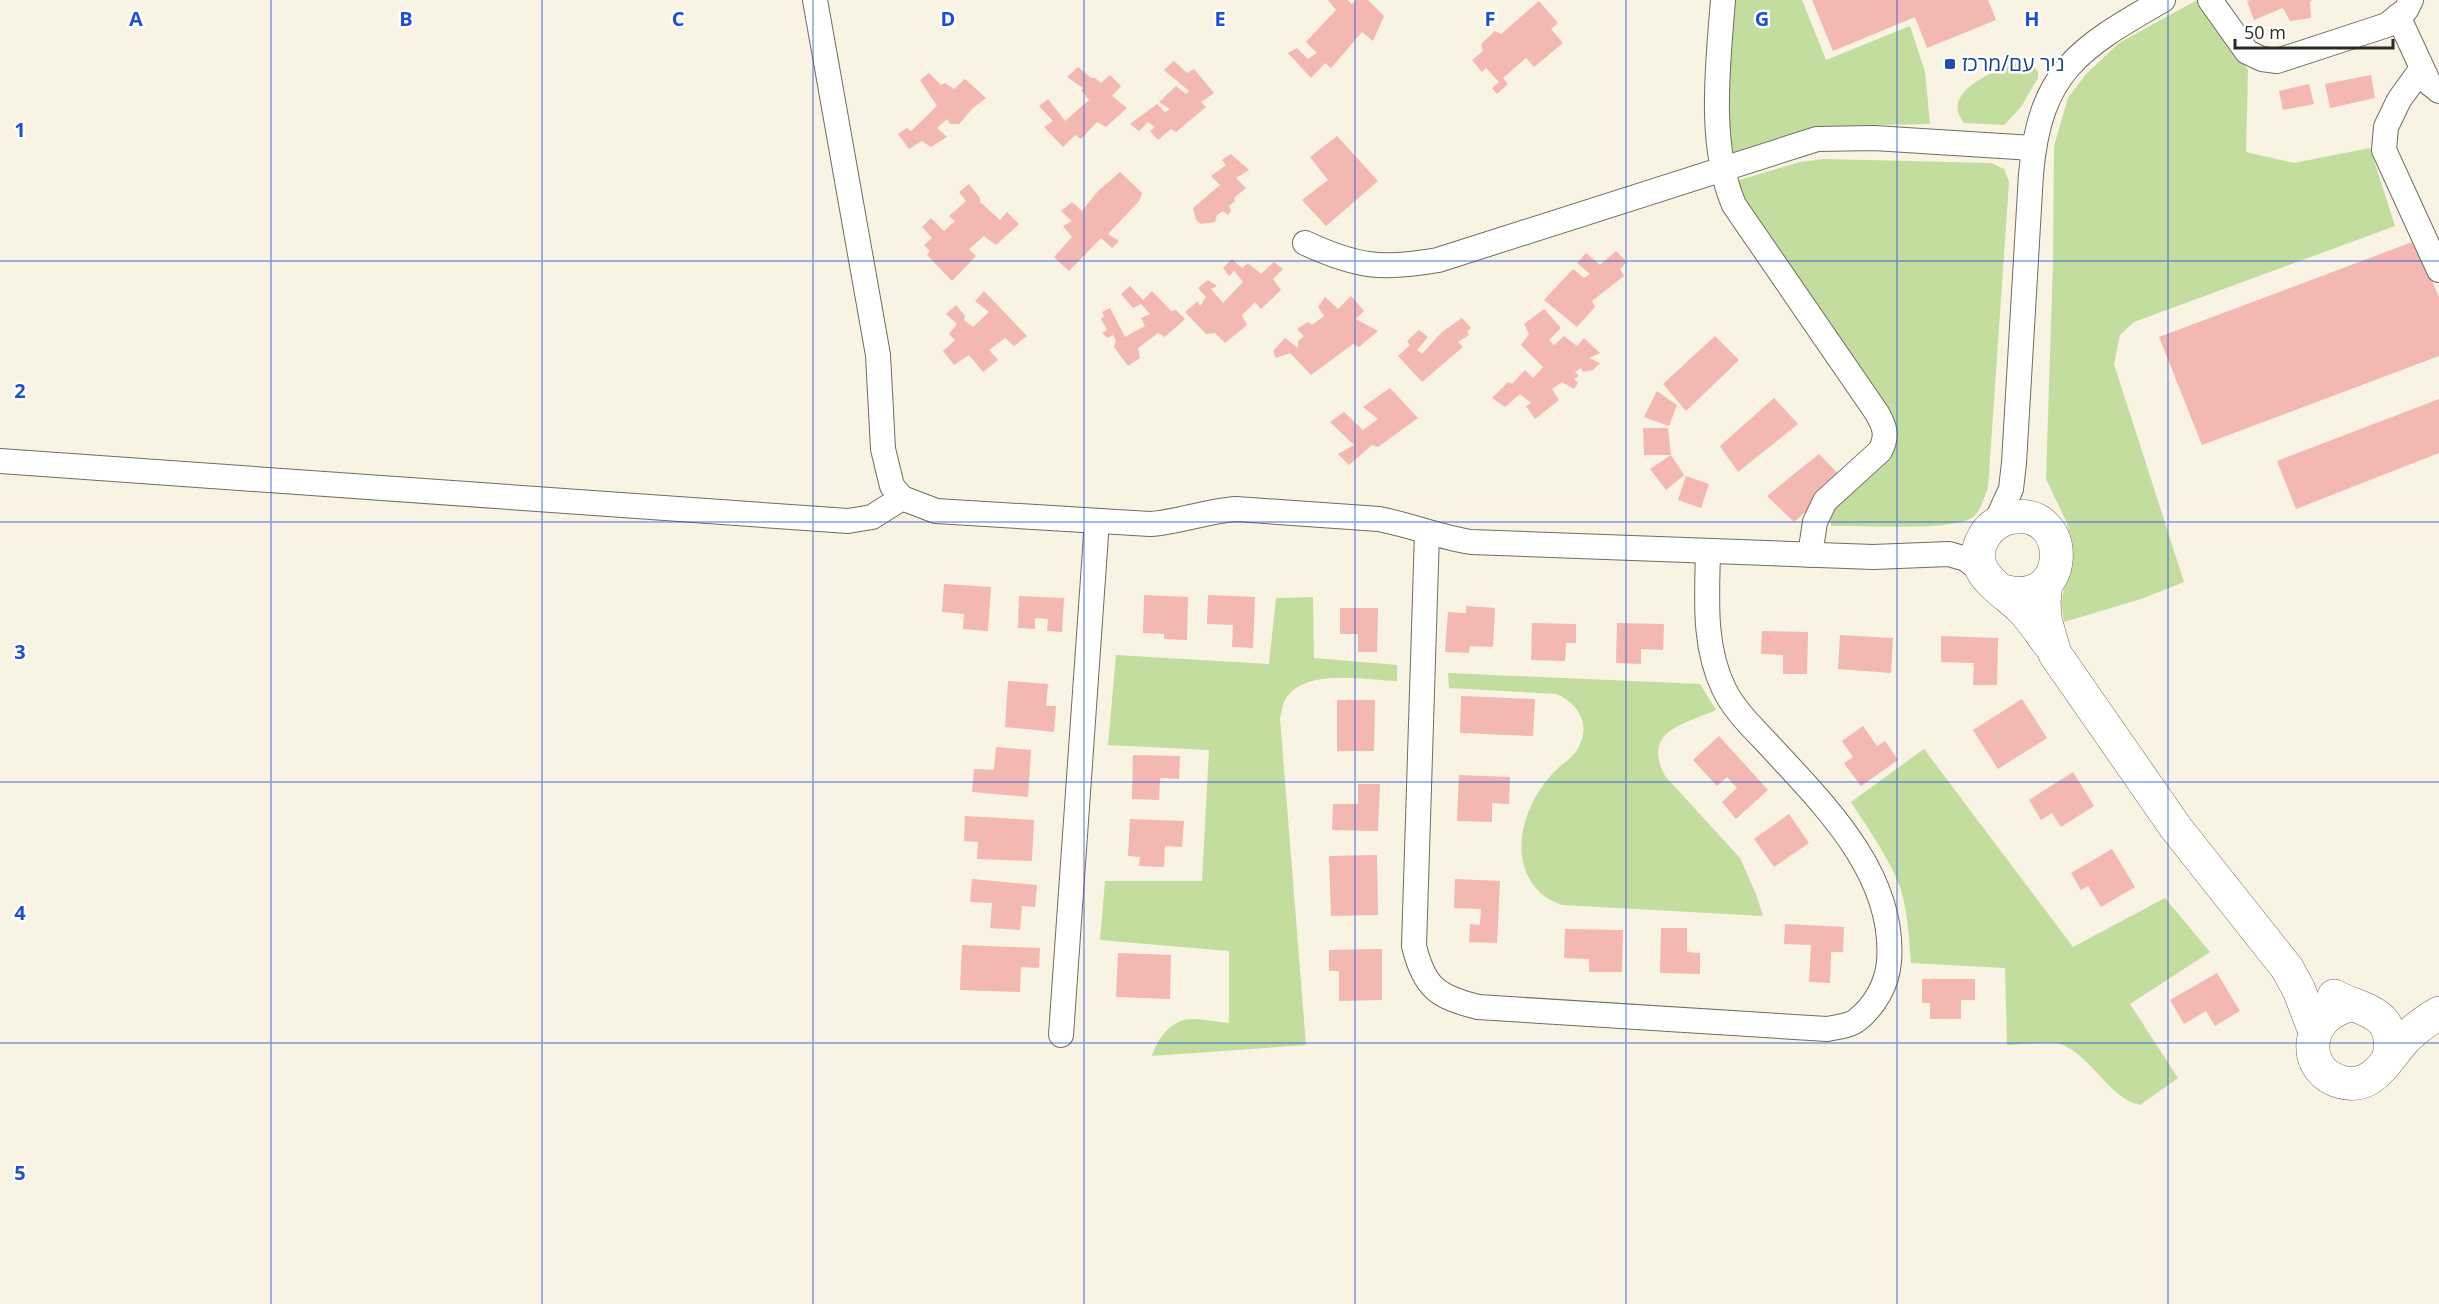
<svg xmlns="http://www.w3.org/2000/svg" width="2439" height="1304" font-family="'Open Sans','Noto Sans Hebrew',sans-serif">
  <rect width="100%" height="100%" fill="#f8f3e3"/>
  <!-- green -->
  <g fill="#c2dd9d">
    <path d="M1734 0H1802L1826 60 1910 26 1925 72 1930 124 1826 126 1733 157C1722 106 1730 52 1734 0Z"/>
    <path d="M2197 0H2200L2248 70 2246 152 2294 163 2370 148 2395 226 2134 322 2120 335 2114 364 2184 582 2141 599 2064 622 2061 602 2073 551 2067 523 2046 479 2053 262 2054 146 2068 98 2086 74 2119 43Z"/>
    <path d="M2013 63 2032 65 2038 72V78L2021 107 2004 125 1964 123C1939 92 1994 72 2013 63Z"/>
    <path d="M1824 159 1991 163 2004 169 2009 182 1988 488C1984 497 1981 511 1973 517 1953 532 1859 525 1831 526L1830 516 1836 504 1893 450 1898 439 1896 429 1745 204 1736 181 1800 162Z"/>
    <path d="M1313 597 1314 658 1397 665V681C1366 680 1303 667 1285 700 1282 705 1282 713 1280 718L1306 1045 1152 1056C1157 1039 1172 1019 1191 1019 1204 1019 1217 1022 1229 1023V951L1100 940 1105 881H1202L1209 750 1108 745 1116 655 1269 664 1276 598Z"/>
    <path d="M1448 673 1700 684 1716 710C1682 725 1642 731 1665 776L1740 858 1756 894 1763 916 1562 905C1545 899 1533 889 1526 872 1513 839 1529 798 1554 772 1561 765 1572 758 1577 750 1592 726 1579 704 1557 694L1449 688Z"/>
    <path d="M1924 749 2073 947 2165 898 2210 952 2130 1004 2178 1078 2140 1105C2109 1098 2093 1058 2063 1045 2053 1040 2020 1045 2007 1045L2005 968 1911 963C1909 939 1908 914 1901 890 1892 862 1867 827 1851 802Z"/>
  </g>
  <!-- building -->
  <g fill="#f3b8b2">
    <path d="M1328 0H1347L1352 4 1356 0H1368L1384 16 1373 41 1362 32 1331 68 1325 63 1311 78 1288 53 1297 48 1308 59 1317 53 1306 42 1336 10Z"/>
    <path d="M1812 0H1988L1996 20 1927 48 1915 17 1833 51Z"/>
    <path d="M2251 0H2312L2310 2 2311 18 2290 21 2283 8 2254 20 2247 1Z"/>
    <path d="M1539 1 1558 23 1551 29 1563 43 1534 67 1526 58 1503 78 1508 84 1497 94 1492 88 1499 82 1486 68 1482 72 1472 60 1483 51 1481 44 1495 31 1501 34Z"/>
    <path d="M1174 61 1187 73 1194 69 1214 93 1201 102 1206 107 1176 132 1171 129 1158 140 1150 131 1155 127 1148 122 1139 131 1130 124 1157 104 1165 112 1170 109 1159 102 1176 86 1186 94 1189 91 1164 70Z"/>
    <path d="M1078 67 1091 78H1095L1101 83 1110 75 1121 86 1112 96 1127 108 1106 127 1097 122 1081 139 1075 135 1063 147 1044 127 1053 121 1039 106 1048 99 1065 121 1089 100 1081 90 1083 88 1067 77Z"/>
    <path d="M929 73 941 85 945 83 954 89 965 79 986 98 973 108 959 124H950L947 119 937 128 947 137 931 147 922 141 909 149 898 134 907 128 911 131 937 106 920 80Z"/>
    <path d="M2371 75 2375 98 2330 108 2325 84Z"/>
    <path d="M2309 84 2314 104 2283 110 2279 91Z"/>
    <path d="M1337 136 1378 181 1326 226 1302 200 1328 180 1310 157Z"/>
    <path d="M1231 154 1249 170 1236 178 1246 188 1234 198 1235 201 1229 206 1231 211 1228 215 1223 211 1217 215 1215 222 1201 224 1196 220 1193 208 1220 185 1211 176 1226 165 1222 160Z"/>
    <path d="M1120 172 1142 193 1139 201 1108 234 1119 241 1112 248 1101 238 1069 271 1054 257 1072 237 1063 226 1072 221 1061 211 1072 202 1082 211 1098 191Z"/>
    <path d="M969 184 980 198V202L1000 220 1007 212 1019 224 996 245 984 236 969 249 976 256 952 281 927 255 930 251 924 245 932 238 922 227 931 218 944 231 955 221 949 216 966 201 959 192Z"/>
    <path d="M2415 241 2439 297V356L2202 445 2159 337Z"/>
    <path d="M1616 251 1627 262 1620 269 1624 276 1592 301 1595 307 1577 327 1544 300 1573 269 1584 278 1590 274 1577 263 1586 253 1600 265Z"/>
    <path d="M1232 259 1242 268 1248 263 1261 274 1274 262 1283 269 1273 279 1281 290 1261 309 1255 302 1242 315 1247 325 1225 343 1215 333 1206 334 1185 312 1198 301 1200 306 1206 297 1198 288 1208 280 1217 286 1211 289 1223 303 1243 282 1234 271 1229 276 1223 268Z"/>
    <path d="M1130 286 1143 300 1152 291 1171 311 1176 310 1185 319 1165 337 1158 333 1138 348 1140 358 1128 366 1114 347 1116 341 1113 335 1108 338 1102 333 1107 330 1101 319 1104 316 1102 312 1110 308 1125 337 1145 326 1141 318 1150 314 1141 304 1133 308 1121 294Z"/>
    <path d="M984 291 1027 336 1014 346 1005 338 989 350 998 360 983 372 969 355 954 365 943 351 955 340 949 334 957 324 946 314 956 305 965 316 964 320 973 327 989 312 975 301Z"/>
    <path d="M1351 296 1364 311 1356 319 1378 331 1359 347 1353 344 1311 375 1290 353 1276 358 1273 351 1285 338 1298 348V341L1304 336 1297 329 1308 322 1312 325 1324 316 1318 307 1325 297 1338 309Z"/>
    <path d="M1544 309 1561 328 1549 340 1554 345 1564 336 1577 346 1584 338 1600 353 1589 358 1600 363 1593 370 1583 372 1581 368 1575 372 1579 376 1574 379 1578 383 1574 389 1562 382 1552 389 1559 400 1535 419 1526 406 1531 403 1520 394 1505 407 1492 398 1508 382 1512 384 1525 370 1533 378 1543 367 1521 345 1529 334 1524 324Z"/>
    <path d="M1462 318 1471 328 1467 332 1469 335 1458 342 1463 347 1422 382 1398 356 1410 345 1407 341 1419 330 1428 337 1417 350 1422 354 1442 332Z"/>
    <path d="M1715 336 1739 360 1686 411 1663 384Z"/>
    <path d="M1390 388 1418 418 1378 447 1372 445 1349 465 1338 454 1354 445 1330 422 1344 412 1363 430 1378 419 1363 407Z"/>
    <path d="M1657 391 1677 405 1669 426 1644 417Z"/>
    <path d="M1774 398 1798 424 1738 472 1720 446Z"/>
    <path d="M2439 399V453L2296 509 2277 461Z"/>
    <path d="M1643 428H1668L1671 455H1644Z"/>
    <path d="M1819 454 1843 479 1794 522 1767 496Z"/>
    <path d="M1671 455 1684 475 1666 490 1650 469Z"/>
    <path d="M1686 476 1709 484 1701 508 1678 500Z"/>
    <path d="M944 584 991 587 988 631 963 629 964 614 942 612Z"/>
    <path d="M1144 595 1188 597 1187 640 1164 639V634L1143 633Z"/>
    <path d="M1208 595 1255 597 1253 648 1232 647 1233 625 1207 624Z"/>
    <path d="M1019 596 1064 598 1062 632 1047 631 1048 619 1035 618V629L1018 628Z"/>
    <path d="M1466 606 1495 608 1493 647 1470 646 1469 653 1445 652 1448 612 1466 613Z"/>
    <path d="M1340 608H1378L1377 652H1358V634H1340Z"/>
    <path d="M1532 623 1576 624V643H1566L1565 661 1531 660Z"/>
    <path d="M1617 623 1664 624 1663 650 1641 649V664L1616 663Z"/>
    <path d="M1762 631 1808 632 1807 674H1783V655L1761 654Z"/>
    <path d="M1840 635 1893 638 1891 673 1838 669Z"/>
    <path d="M1941 636 1998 638 1997 685H1973L1974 663 1941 662Z"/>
    <path d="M1008 681 1048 684 1046 706H1056L1054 732 1005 727Z"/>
    <path d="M1461 696 1535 699 1533 736 1460 733Z"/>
    <path d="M2022 699 2047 738 1998 769 1973 730Z"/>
    <path d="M1337 700H1375L1374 751H1337Z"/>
    <path d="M1863 726 1877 746 1885 741 1898 760 1861 786 1844 763 1853 757 1842 741Z"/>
    <path d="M1719 736 1768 790 1736 819 1722 802 1737 788 1727 777 1717 786 1693 760Z"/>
    <path d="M996 747 1031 750 1028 797 972 792 974 769 994 770Z"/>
    <path d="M1133 755 1180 756 1179 779 1160 778 1159 800 1132 799Z"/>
    <path d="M2073 772 2094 806 2061 827 2052 813 2041 820 2029 800Z"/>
    <path d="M1459 775 1510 777 1509 804 1492 803V822L1457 821Z"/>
    <path d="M1358 784H1380L1378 831 1332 830 1333 804H1358Z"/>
    <path d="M1789 814 1809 843 1774 867 1754 839Z"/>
    <path d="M965 816 1034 820 1032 861 977 859 978 842 964 841Z"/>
    <path d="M1130 819 1184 821 1182 847 1165 846 1164 867 1139 866 1140 857 1128 856Z"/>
    <path d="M2112 849 2135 887 2101 907 2088 886 2081 890 2071 873Z"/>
    <path d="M1377 855 1378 915 1331 916 1329 856Z"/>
    <path d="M972 879 1037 885 1035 907 1022 906 1020 930 990 928 992 903 970 902Z"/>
    <path d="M1455 879 1500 881 1497 943 1469 942 1470 924 1480 925 1481 909 1454 908Z"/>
    <path d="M1785 924 1844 927 1843 952H1831L1830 983 1809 982 1811 945 1784 944Z"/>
    <path d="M1661 928H1687V952L1700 953V974L1660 973Z"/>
    <path d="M1565 929 1623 930 1622 972H1589V959L1564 958Z"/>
    <path d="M962 945 1040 948 1039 968 1021 967 1020 992 960 990Z"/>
    <path d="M1382 949V1000L1339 1001V971H1329V950Z"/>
    <path d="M1118 953 1171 955 1170 999 1116 997Z"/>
    <path d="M2217 973 2240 1011 2215 1026 2206 1011 2184 1024 2170 1000Z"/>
    <path d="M1922 979H1975V1000H1961V1019H1930V1003H1922Z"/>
  </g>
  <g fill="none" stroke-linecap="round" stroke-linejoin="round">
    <defs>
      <g id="minor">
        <path d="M815 0 878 355 883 449 892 486 902 498 936 511 1150 524C1180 522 1206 511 1236 509L1379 519C1410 525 1439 537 1471 542L1873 557 1949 554 1966 559 1983 573"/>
        <path d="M1723 0C1718 64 1708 145 1734 205L1877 413C1885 427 1888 436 1880 451L1825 501 1815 522 1810 555"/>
        <path d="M2210 0 2247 52 2262 59 2277 61 2387 25 2406 10 2411 0"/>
        <path d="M2398 16 2429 83 2439 91"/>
        <path d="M2422 68 2399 100 2386 127 2384 150 2439 270"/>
        <path d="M1305 243C1357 267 1382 270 1438 260L1817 139 1874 138 2033 148"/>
        <path d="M0 461 848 521 872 517 902 498"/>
        <path d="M1995 524 2011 489 2014 463 2031 174C2040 70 2080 48 2163 0"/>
        <path d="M1427 533 1414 946C1424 987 1437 997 1478 1007L1827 1029C1836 1027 1850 1026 1857 1020 1875 1006 1887 984 1889 962 1896 874 1824 805 1770 746 1754 729 1734 710 1724 689 1703 646 1707 598 1708 551"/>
        <path d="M1061 1035 1097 521"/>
      </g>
      <g id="secondary">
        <path d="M2046 583 2044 601 2045 619 2055 654 2176 828 2287 968 2299 990 2315 1032"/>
        <path d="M2003 591C2072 610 2072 510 2015 517 2003 518 1991 525 1985 535 1963 570 2000 588 2021 608 2032 619 2040 632 2049 644"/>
        <path d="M2334 996C2365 1012 2397 1011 2389 1057"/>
        <path d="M2352 1005C2305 1013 2299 1070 2341 1082 2374 1091 2387 1058 2406 1038 2416 1028 2427 1020 2439 1013"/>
      </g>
    </defs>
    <!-- minor casing -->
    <use href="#minor" stroke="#716d5f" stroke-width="26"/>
    <!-- secondary casing -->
    <use href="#secondary" stroke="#716d5f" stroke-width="34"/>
    <!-- minor -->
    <use href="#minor" stroke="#fff" stroke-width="24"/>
    <!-- secondary -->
    <use href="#secondary" stroke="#fff" stroke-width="33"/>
  </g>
  <!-- grid -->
  <path fill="none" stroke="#1d4ed8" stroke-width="1.5" stroke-opacity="0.55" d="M271 0V1304M542 0V1304M813 0V1304M1084 0V1304M1355 0V1304M1626 0V1304M1897 0V1304M2168 0V1304M0 261H2439M0 522H2439M0 782H2439M0 1043H2439"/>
  <!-- markers -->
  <rect fill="#1a4fb4" stroke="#fff" stroke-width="2" x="1944" y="58" width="12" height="12" rx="3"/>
  <g text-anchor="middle" stroke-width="5" stroke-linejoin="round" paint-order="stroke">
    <!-- transit labels -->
    <g font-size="21" fill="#164399" stroke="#fff" text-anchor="start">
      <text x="1962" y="71">ניר עם/מרכז</text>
    </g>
  </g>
  <g font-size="20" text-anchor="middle" font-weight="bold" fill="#1d4ed8" stroke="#fff" stroke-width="5" stroke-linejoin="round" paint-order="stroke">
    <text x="136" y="26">A</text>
    <text x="406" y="26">B</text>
    <text x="678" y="26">C</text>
    <text x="948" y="26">D</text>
    <text x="1220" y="26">E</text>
    <text x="1490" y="26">F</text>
    <text x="1762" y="26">G</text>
    <text x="2032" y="26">H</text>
    <text x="20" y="137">1</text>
    <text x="20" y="398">2</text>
    <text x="20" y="659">3</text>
    <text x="20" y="920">4</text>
    <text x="20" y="1180">5</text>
  </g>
  <!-- scale -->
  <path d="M2235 39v9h158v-9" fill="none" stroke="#2b2923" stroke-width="3"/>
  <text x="2244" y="39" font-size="18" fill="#2b2923" stroke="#ffffff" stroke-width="4.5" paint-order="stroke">50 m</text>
</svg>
